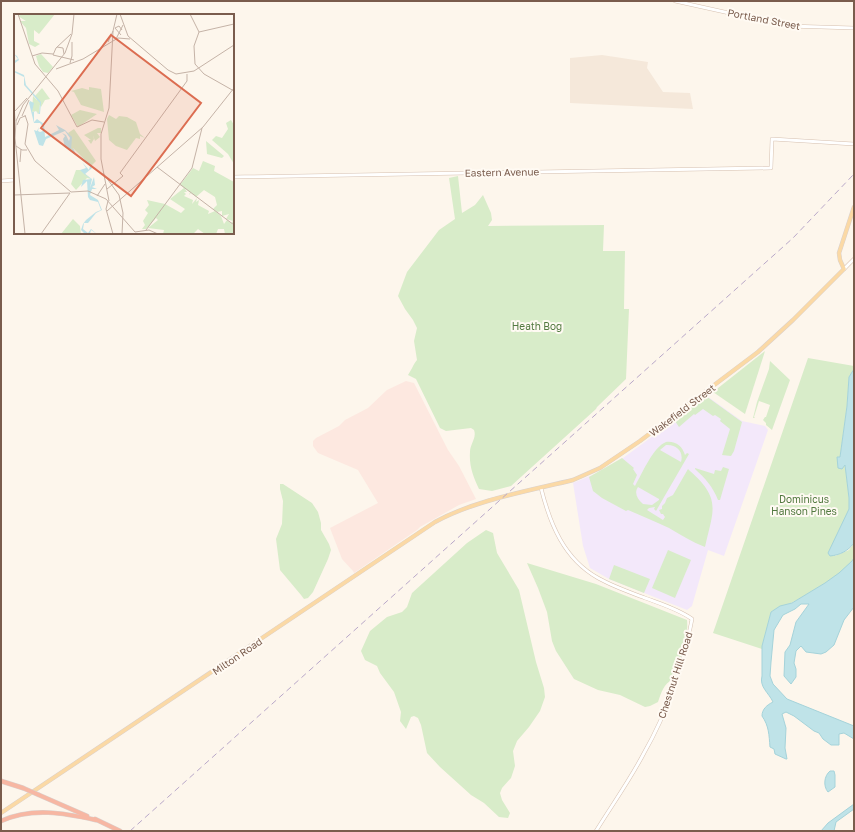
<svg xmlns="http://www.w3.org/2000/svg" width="855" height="832" font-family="'Golos Text',sans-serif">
  <rect width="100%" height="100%" fill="#fdf6ec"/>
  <!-- residential -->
  <path fill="#f5e8da" d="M602 55 648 62 647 68 663 92 690 93 693 109 570 103V58Z"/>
  <!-- commercial -->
  <path fill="#fde8e0" d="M406 381 414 383 448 450 459 466 476 499 459 505 420 527 417 530 354 573 353 571 342 559 330 528 378 503 358 470 318 453 313 446V441L316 438 339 426 345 420 368 408 387 390Z"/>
  <!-- education -->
  <path fill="#f3e8fa" d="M707 396 742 421 765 426 768 430 724 556 708 550 692 606 687 610 609 579 590 568 583 546 573 483 602 471 619 461Z"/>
  <!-- green -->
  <g fill="#d8ecc9" fill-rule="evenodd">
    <path d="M458 176 462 213 475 205 483 195 491 213 492 220 488 226 604 225 603 251H625L624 309H629L626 379 597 407 596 409 511 486 492 491 479 489C473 476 469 466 470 452 470 444 477 438 474 430L471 428 446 431 440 428 416 379 408 375C412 369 413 365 417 360L414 341 417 328 413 320 405 309 398 296 407 272 439 230 455 219 449 178Z"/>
    <path d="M765 351 745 414 713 392Z"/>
    <path d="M808 358 854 366V369L849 377 847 406 840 457H837L845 464 849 498V509L843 524 838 532 835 556 849 550 854 543C854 548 855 554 854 558 850 570 805 596 793 602 786 606 778 607 771 612L762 649 713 633Z"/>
    <path d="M770 361 790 380 772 430 766 425V423L763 420 765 417H766L770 405 759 401 754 417 755 418H753L757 402 769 369Z"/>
    <path d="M706 396 742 422 734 451 731 456 722 455 730 429 720 421 721 419 715 415 713 416 703 409 695 415 694 414 679 427 675 421 667 428 666 427Z"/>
    <path d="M666 442C676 441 682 446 685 455L687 453 689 454 656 511 654 509 655 507 649 508 647 510 663 520 665 517 663 514H661L659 510 662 509V506L665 503 667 498 673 495 688 469 690 471C722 499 713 511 705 547 692 542 681 535 669 528 656 522 642 516 628 510L626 511 602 498 593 491 589 477 622 458 634 468 633 469 637 475 633 484 635 486C642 474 653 447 666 442ZM666 445C676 444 684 451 681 462L660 450ZM638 487 659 499V500L652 505 643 504C637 499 634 493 638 487Z"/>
    <path d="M723 467 729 469 720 500H718C713 487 705 478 695 469V468L714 474 715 470 721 471Z"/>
    <path d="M280 484H283L312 503 318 512 321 523V530L329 544 331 550 328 559 313 592 308 598 304 599 301 595 280 570 276 539 282 524 283 501 280 489Z"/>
    <path d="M486 530 493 533 497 553 519 590 536 662 544 688 545 697 540 711 529 727 517 741 513 751 515 766 511 778 502 788 500 793 502 800 510 813 508 818 499 817 484 803 471 795 440 767 427 753 421 725 418 718 414 716 411 717 406 729 400 721 401 712 394 692 380 673 377 666 365 660 361 651 370 631 387 617 402 612 407 607 412 593 467 543Z"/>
    <path d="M668 550 691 560 675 598 652 588Z"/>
    <path d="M527 563 596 584 687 620C689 639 679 661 673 679 663 685 662 691 658 702L650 706 645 707 620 695 598 690 574 679 556 651 552 641 547 612 538 588Z"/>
    <path d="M614 565 650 579 644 593 609 579Z"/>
  </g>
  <!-- water -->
  <g fill="#bfe3e8" stroke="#a5d3da">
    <path d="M854 369V543C848 551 840 555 830 556L828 553 849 509V498L845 465 842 469 838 468 837 457H840L847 406 849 377Z"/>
    <path d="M854 558V607L844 620 834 645 826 652 821 654 806 652 801 646 796 651 794 663 796 669V677L791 684 784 676 785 652 790 645 796 622 809 604H801L795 609 783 615 774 630 771 662 770 676 773 684 787 699 854 726V739L844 733 839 734V745H831L823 739 819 733 814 731 794 716 786 712 782 714 786 728 785 748 787 759H786L775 754 774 749 770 747C769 735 769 726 762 716 762 709 767 705 773 702 769 693 759 687 762 676V646L771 612 780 606 792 603 825 583 839 573 852 561Z"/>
    <path d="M830 771H834L835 775V787L828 792C823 786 824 776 830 771Z"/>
    <path d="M854 804V809L836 822 834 831H821L828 823Z"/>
  </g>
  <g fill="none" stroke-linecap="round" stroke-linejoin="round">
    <defs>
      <g id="secondary">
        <path d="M675 1 788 26 854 28"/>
        <path d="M233 177 771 168 772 139 854 144"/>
        <path d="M1 181 15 180"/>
        <path d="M844 269 854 259"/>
        <path d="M541 488C550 524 564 559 598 578 612 586 629 592 645 598 661 604 678 609 692 619 684 664 667 713 644 753 630 780 612 805 596 831"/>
      </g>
      <path id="primary" d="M1 813 435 522C475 500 528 491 573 480L600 468 640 441 758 352 793 320 844 269 840 260 839 253 854 207"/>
      <g id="highway">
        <path d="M1 781 23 788"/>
        <path d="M39 795 87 816"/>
        <path d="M95 819 120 831"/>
        <path d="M1 821C32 807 64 813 96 820"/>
      </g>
    </defs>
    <!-- secondary casing -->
    <use href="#secondary" stroke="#d6c0b0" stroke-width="4"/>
    <!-- primary casing -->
    <use href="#primary" stroke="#dad1cd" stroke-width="4.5"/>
    <!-- highway casing -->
    <use href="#highway" stroke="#dad1cd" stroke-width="5"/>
    <!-- secondary -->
    <use href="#secondary" stroke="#fff" stroke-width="3"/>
    <!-- primary -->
    <use href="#primary" stroke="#fbd9a5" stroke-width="3.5"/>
    <!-- highway -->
    <use href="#highway" stroke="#f7b7a3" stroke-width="4"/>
    <!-- rail -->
    <path stroke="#b9a8c9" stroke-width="1" stroke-dasharray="6 4" stroke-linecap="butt" d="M130 831 793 238 854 174"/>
    <defs>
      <path id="highway-bridge" d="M23 788 39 795"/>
    </defs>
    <!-- highway-bridge casing -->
    <use href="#highway-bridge" stroke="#dad1cd" stroke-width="5" stroke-linecap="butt"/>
    <!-- highway-bridge -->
    <use href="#highway-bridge" stroke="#f7b7a3" stroke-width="4"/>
  </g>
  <g text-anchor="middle" stroke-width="4" stroke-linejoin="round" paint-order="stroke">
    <!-- street labels -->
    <g font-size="10" fill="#7a5c4d" stroke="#fffaf3">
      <text transform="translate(764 19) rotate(11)" y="4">Portland Street</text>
      <text transform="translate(502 172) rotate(-1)" y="4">Eastern Avenue</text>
      <text transform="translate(682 410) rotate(-37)" y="4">Wakefield Street</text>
      <text transform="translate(237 656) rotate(-34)" y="4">Milton Road</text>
      <text transform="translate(675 675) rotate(-72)" y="4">Chestnut Hill Road</text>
    </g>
    <!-- park labels -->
    <g font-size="10" fill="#537a41" stroke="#fffaf3">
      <text x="537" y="330">Heath Bog</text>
      <text x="804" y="503">Dominicus<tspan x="804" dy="12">Hanson Pines</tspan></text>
    </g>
  </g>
  <!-- overview -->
  <g transform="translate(14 14)">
    <rect width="220" height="220" fill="#fdf6ec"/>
    <path d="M9 0H41L25 20 20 16V27L26 30 21 33 15 30 12 14 6 7H12L4 2ZM27 40 39 53 34 59 29 58 25 52 22 42ZM75 73 87 75 90 98 67 91 60 78 57 77 68 74 75 76ZM28 74 36 85 31 86 27 93 21 82ZM19 82 26 89 25 100 22 97 18 98ZM66 96 83 100 64 113 57 101ZM95 101 102 105 105 102 113 103 122 108 126 120 131 124 126 122V125L122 124 113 136 102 132 95 126 93 105ZM217 106 220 111V150L214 140 198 126 202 122 208 124 214 115 212 109ZM84 114H87V119H83L86 123 81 127 79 121 80 125 77 130 74 126H77L70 121ZM60 115 82 147 77 152 59 134 58 138 56 136 57 124 54 119ZM192 127 210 142 208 144 193 140ZM189 147 201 152 200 157 220 168V211L217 209 219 207 212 205 215 200 208 202V197L203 198 199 195 203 191 201 183 190 176 182 183 177 179 175 181 176 178 171 175 173 178H170L172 180 170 182 179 186 178 190 183 184 182 188 185 186 184 191 195 197 194 200 201 197 207 202 210 210 213 206 220 212V219L211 220 210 215H204L202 220H191L184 215 179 220H149L150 216 134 214 144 206 142 204 132 215H128L131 211 129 207 134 199 131 196 135 191 133 186 151 190 167 199 171 195 156 185 170 174 166 171 179 154 185 157ZM62 156H67L77 165 73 164 62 176 57 170ZM59 205 66 212 67 220H47Z" fill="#d8ecc9"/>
    <path d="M0 40 3 42 5 46 1 49V57L10 61 12 71 27 88 26 100H24L22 97 20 98V108L23 105 30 110 31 123 45 116 42 111 51 116 58 123 57 138 59 134 62 140 77 150 78 154 71 160 78 165 76 174 80 163 81 171 78 173 83 175H78L76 181 84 186 88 196 82 199 74 209H70L69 215 74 219 77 215 83 220 77 216 76 220 70 219 67 216 69 210 72 206 82 198 87 196 84 188 76 186 74 183 73 167 67 173 69 166 77 165 70 160 66 156 72 154 68 148 75 156 76 152 51 133 49 125 51 122 48 119 52 121 55 127 56 124 51 117 32 125 29 132 25 131 20 116 23 117 25 113 24 117 28 119 26 118 29 117V113L26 109H20L15 89 16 87 20 89 18 98 22 97 25 100 26 89 10 71V63L0 58V47L4 45Z" fill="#bfe3e8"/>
    <path fill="none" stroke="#c5b3a7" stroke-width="1" d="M4 0 21 50 44 77 63 113 78 106 90 108M106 0 114 22 154 56 162 60 180 57 220 31M176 0 185 18 180 32 181 50 190 60 220 77M185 18 220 10M107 21 101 14 105 12 108 16M102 25 109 11M94 28 99 17M43 33 49 34 50 40M39 41 42 34 57 20M39 41 60 46M18 42 28 39 39 40M56 49 58 42V28M42 55 69 45 104 24 116 25M0 88 1 107M1 97 13 84M11 101 14 110 11 130 21 147 57 178 74 177 92 185 121 218 135 216 144 220M8 102 15 86M3 111 6 104 11 102M2 132 8 136H13M6 148 7 135M143 153 220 211M89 159 105 181 109 199 108 220M93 175 109 162 106 159 173 67V60M0 181 56 179M83 182 91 170M94 187 92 195 99 220M95 187 87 145V120L95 94 99 17 103 0M93 197 189 113 220 74M132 216 178 154 188 114M11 220 1 124 2 107 9 91 51 39 58 20 60 0M27 220 56 179"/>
    <path fill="#dc6d51" fill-opacity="0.15" stroke="#dc6d51" stroke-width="2" d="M97 21 187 89 117 182 27 114Z"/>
    <rect width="220" height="220" fill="none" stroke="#7a5c4d" stroke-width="2"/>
  </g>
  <!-- border -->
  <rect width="855" height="832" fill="none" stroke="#7a5c4d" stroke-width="4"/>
</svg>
